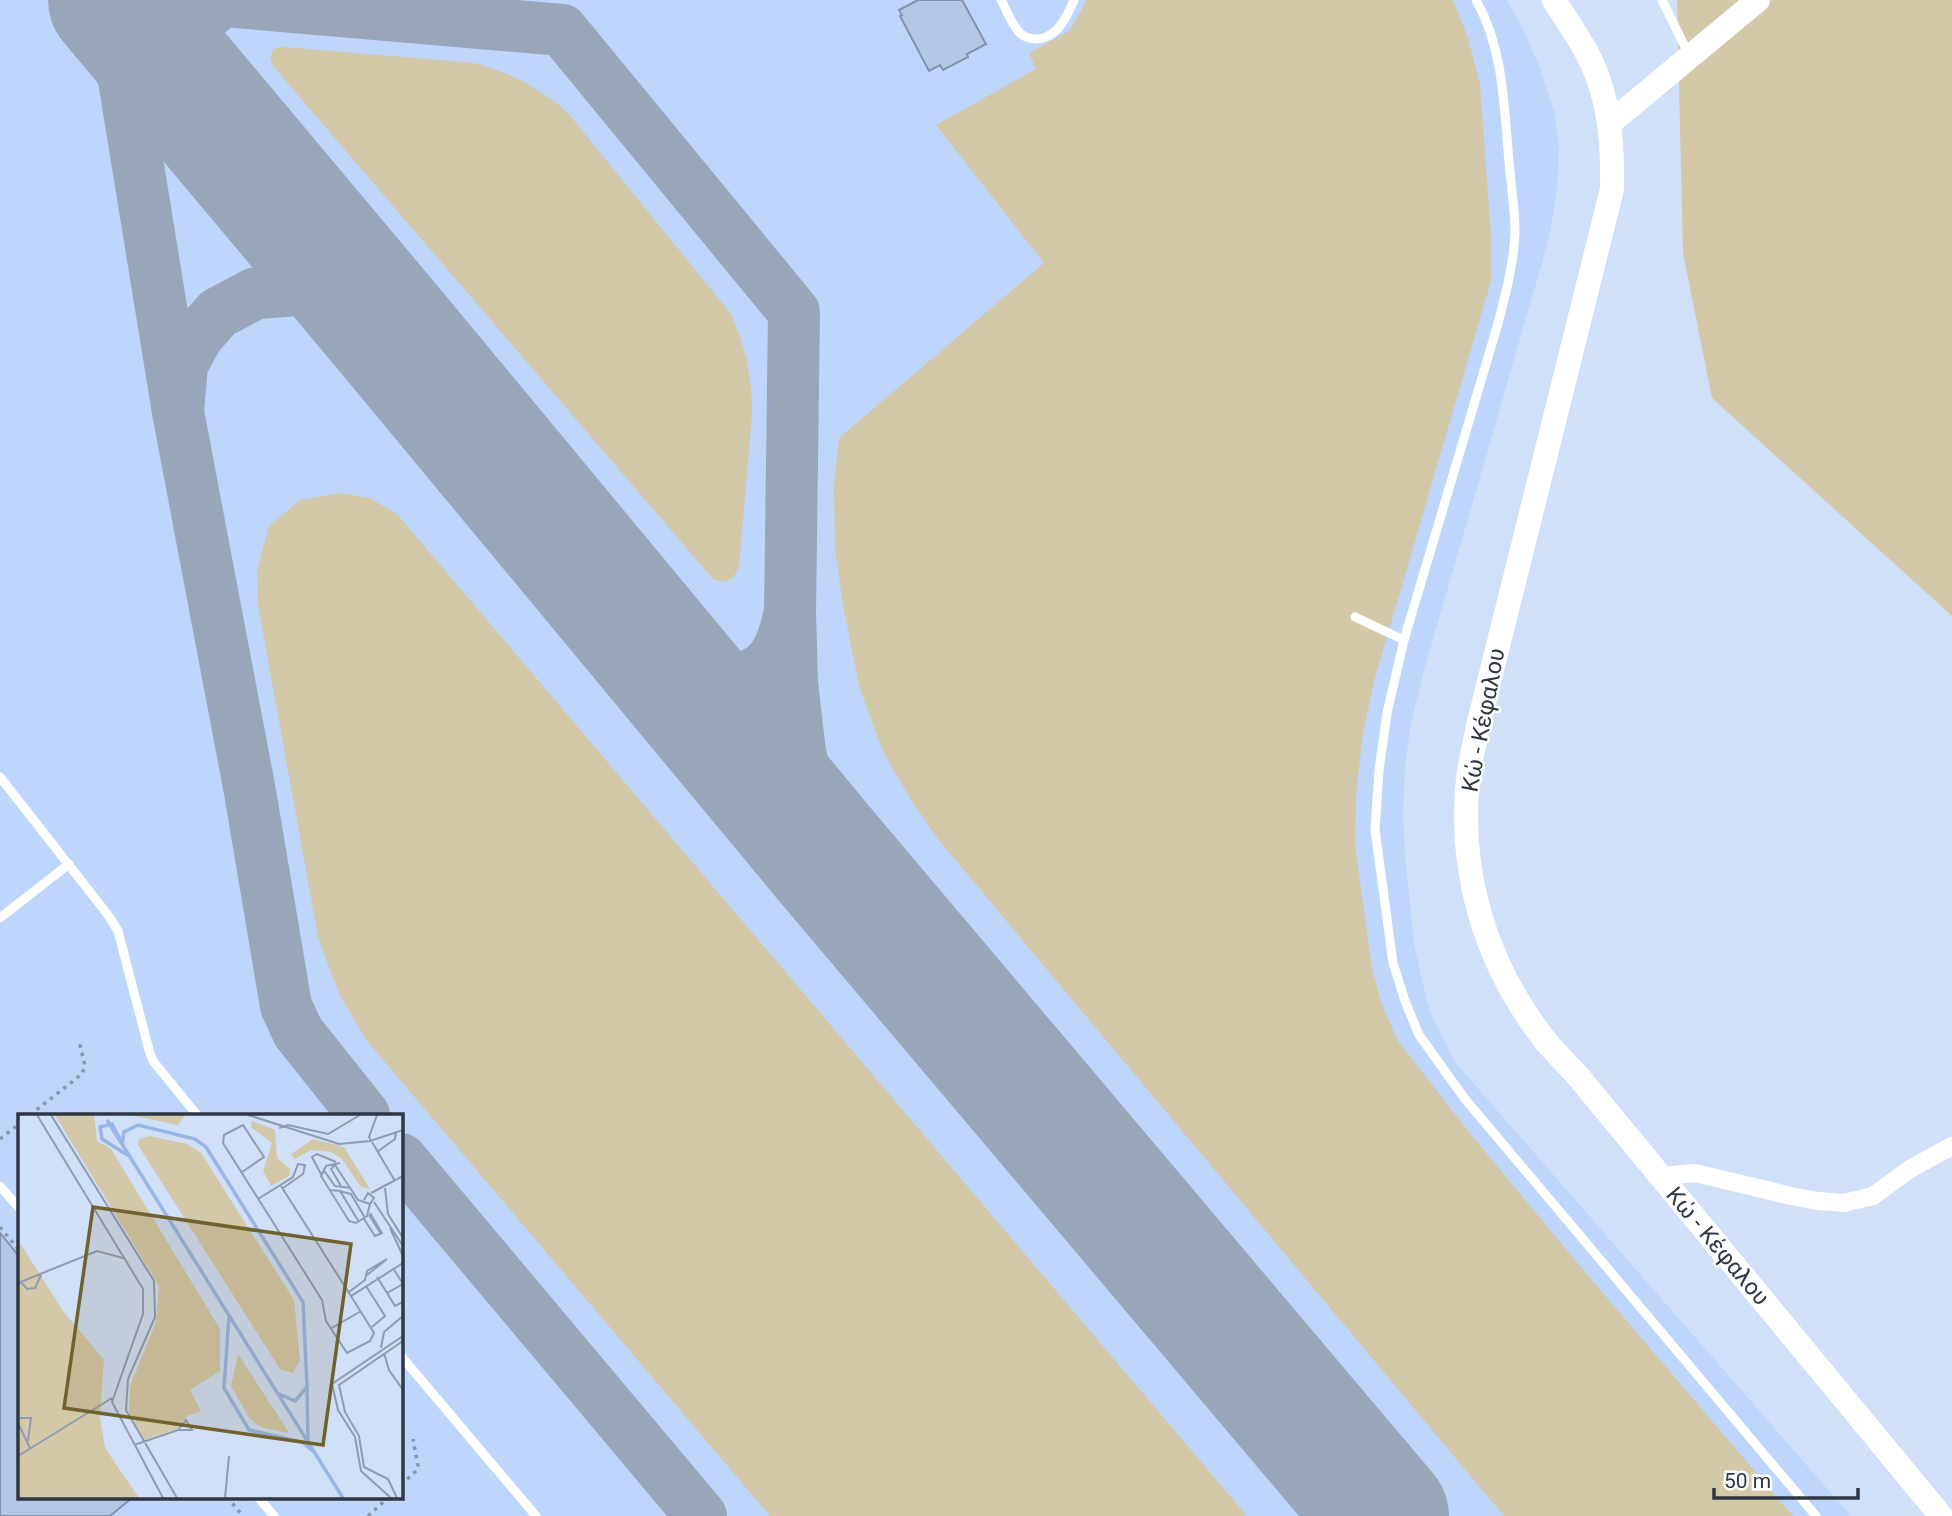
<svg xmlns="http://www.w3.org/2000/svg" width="1952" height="1516" font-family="Roboto,sans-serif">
  <rect width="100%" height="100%" fill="#d0e0f9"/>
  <!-- built -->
  <path fill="#bed6fb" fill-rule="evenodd" d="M0 0H1507L1522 27 1540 68 1554 111 1559 148 1557 188 1551 228 1542 263 1423 674 1411 723 1405 767 1403 814 1405 856 1414 943 1422 981 1431 1014 1455 1062 1851 1516H0ZM19 1115H401V1497H19Z"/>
  <!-- green -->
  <g fill="#d3c8a7">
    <path d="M1086 0H1453L1468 38 1480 85 1491 235V281L1375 678 1363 733 1356 795 1355 845 1372 969 1382 1005 1398 1041 1472 1136 1585 1272 1793 1516H1504L937 838 910 798 883 752 859 686 843 606 835 549 834 484 839 438 1044 263 936 125 1036 69 1029 53 1069 31 1081 12Z"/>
    <path d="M1677 0H1952V616L1712 398 1683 253Z"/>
    <path d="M283 47 474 63C511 73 538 87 567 112L731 314 740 337 747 362 751 388 752 414 739 567 733 578 724 582 713 579 273 66 270 58 273 49Z"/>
    <path d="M341 493 369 498 397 514 1247 1516H770L367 1041 339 994 318 937 258 605 257 570 269 526 300 500Z"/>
  </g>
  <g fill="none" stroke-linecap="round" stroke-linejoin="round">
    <!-- taxiway -->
    <g stroke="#99a6ba" stroke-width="52">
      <path d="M111 0 178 412 182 365 197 337 218 313 256 293 313 289 355 305 393 334"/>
      <path d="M212 0 562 30 794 312 790 612 792 683 800 753 827 857"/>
      <path d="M200 104C196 96 190 88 187 79 173 42 196 21 223 1"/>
      <path d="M178 412 250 792 286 1006 298 1032 364 1115"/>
      <path d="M663 660C672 666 684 679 695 681 707 684 721 684 733 681 771 672 781 652 789 616"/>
      <path d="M401 1159 701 1516"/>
    </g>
    <!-- runway -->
    <path stroke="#99a6ba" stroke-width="130" d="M113 0 393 334 827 857 1384 1516"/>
  </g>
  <!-- building -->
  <g fill="#b3c7e5" stroke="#8092ae" stroke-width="2">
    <path d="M918 0H962L986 44 967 54 968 57 943 70 940 65 929 71 900 16 902 15 899 10Z"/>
    <path d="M0 1233 19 1256V1497H133L110 1516H0Z"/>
  </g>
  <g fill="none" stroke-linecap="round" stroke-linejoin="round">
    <!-- path -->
    <g stroke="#8a97aa" stroke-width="3.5" stroke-dasharray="3.5 5" stroke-linecap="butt">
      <path d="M30 1115 82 1074 85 1066 79 1041"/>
      <path d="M0 1139 19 1124"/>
      <path d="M0 1227 19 1250"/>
      <path d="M401 1485 417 1470 418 1466 413 1439"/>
      <path d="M227 1497 243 1516"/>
      <path d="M368 1516 389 1497"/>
    </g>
    <!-- lane -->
    <g stroke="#fff" stroke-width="9">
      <path d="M1001 0C1007 10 1012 26 1021 34 1026 38 1031 39 1037 39 1058 38 1067 16 1074 0"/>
      <path d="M1476 0C1504 49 1504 108 1509 162 1511 185 1515 209 1515 232 1514 264 1505 296 1497 327L1404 640 1387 713 1379 770 1375 830 1393 963 1405 1001 1419 1035 1465 1099 1816 1516"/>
      <path d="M1662 0 1689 55"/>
      <path d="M1355 617 1404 640"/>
      <path d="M0 777 108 915 118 931 149 1050 153 1061 197 1115"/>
      <path d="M0 918 69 864"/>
      <path d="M0 1186 19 1208"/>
      <path d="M401 1356 536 1516"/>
      <path d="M258 1497 274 1516"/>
    </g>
    <!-- street -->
    <path stroke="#fff" stroke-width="18" d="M1660 1176 1695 1173 1791 1196 1818 1201 1844 1203 1873 1196 1910 1169 1952 1146"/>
    <!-- secondary -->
    <g stroke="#fff" stroke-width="24">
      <path d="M1554 0C1563 15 1574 30 1583 46 1609 90 1613 139 1612 189L1478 726C1475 743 1470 761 1468 779 1458 871 1485 961 1541 1035 1551 1049 1565 1062 1577 1075L1941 1516"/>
      <path d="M1610 123 1758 0"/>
    </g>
  </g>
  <g text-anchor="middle" stroke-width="5" stroke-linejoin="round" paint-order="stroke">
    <!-- street labels -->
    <g font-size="23" fill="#2e3642" stroke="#fff">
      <text transform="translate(1483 720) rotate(-79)" y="8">Κώ - Κέφαλου</text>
      <text transform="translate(1718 1246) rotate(50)" y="8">Κώ - Κέφαλου</text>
    </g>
  </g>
  <!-- overview -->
  <g transform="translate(18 1114)">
    <rect width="385" height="385" fill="#d0e0f9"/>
    <path d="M37 1H76L79 27 93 35 202 215V257L172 276 183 297 169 302 159 315 125 326 111 298 112 272 138 208 141 172ZM111 1H167L160 11ZM234 7 257 16 259 44 272 55 271 62 253 72 245 57 254 29 233 13ZM131 22 169 30 183 39 276 186 282 246 275 259 262 255 120 31 121 25ZM295 25 326 33 352 75 343 73 324 45 313 38 293 36 277 45 273 40ZM0 126 45 197 86 246 82 304 87 334 121 384H0ZM220 240 270 317V319L243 313 232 305 213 272Z" fill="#d3c8a7"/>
    <path fill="none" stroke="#98b6e5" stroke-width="3.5" d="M89 6 325 384M103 27 94 10 82 13 84 25 111 42M104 31 106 18 120 11 177 25 188 33 285 188 289 273M211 202 206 274 231 316 284 328 296 338M259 279 277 287 289 273 290 329"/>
    <path fill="none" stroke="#8f9cb0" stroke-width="2" d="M19 1 125 175V200L94 288 145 384M33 1 136 167 137 203 110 265 108 296 159 384M230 1 321 30 352 27 385 16M359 1 351 23 377 67M261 14 270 11 310 20 342 1M359 38 377 25 378 19M322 49 308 52 303 62 331 107 338 109 349 102 352 90M305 55 317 72 333 74M224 58 246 43 225 11 206 21 205 29 304 186 308 207 329 239 352 227 356 219 333 182M303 60 294 43 299 40 318 48M263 72 333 182 385 149M323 72 313 55 317 51 340 86 352 90 356 84 350 79 346 86M367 74 370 100 385 124M312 76 322 77 341 108M322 77 333 80 347 104M353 79 385 62M240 85 275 63 280 50 287 51 285 60 265 74M356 88 385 132M351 101 363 120M346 105 357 122 364 119 352 99M372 114 385 142M349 161 369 145M359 163 369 179 385 170 375 154M3 168 9 175 17 174 24 159M0 169 79 137 105 144M348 172 367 202 354 213M331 178 347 166 349 157 369 145M369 179 377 192 385 188M312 215 343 197M363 234 366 218 385 202M366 239 371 256 385 276M0 304H13L10 327M0 309 12 334M116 331 160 316H174L168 306 160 316M0 342 94 284M207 384 211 342M373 384 343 357 337 323 320 296 314 270 385 222M379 384 370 365 346 353 341 322 327 298 321 271 385 227"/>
    <path fill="#70612e" fill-opacity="0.15" stroke="#70612e" stroke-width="3.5" d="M75 93 333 130 305 331 46 294Z"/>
    <rect width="385" height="385" fill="none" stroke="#2e3642" stroke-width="3.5"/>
  </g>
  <!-- scale -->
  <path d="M1714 1488v10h144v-10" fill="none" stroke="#2e3642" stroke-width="3.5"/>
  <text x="1724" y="1488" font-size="21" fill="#2e3642" stroke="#ffffff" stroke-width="5" paint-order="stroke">50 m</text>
</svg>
